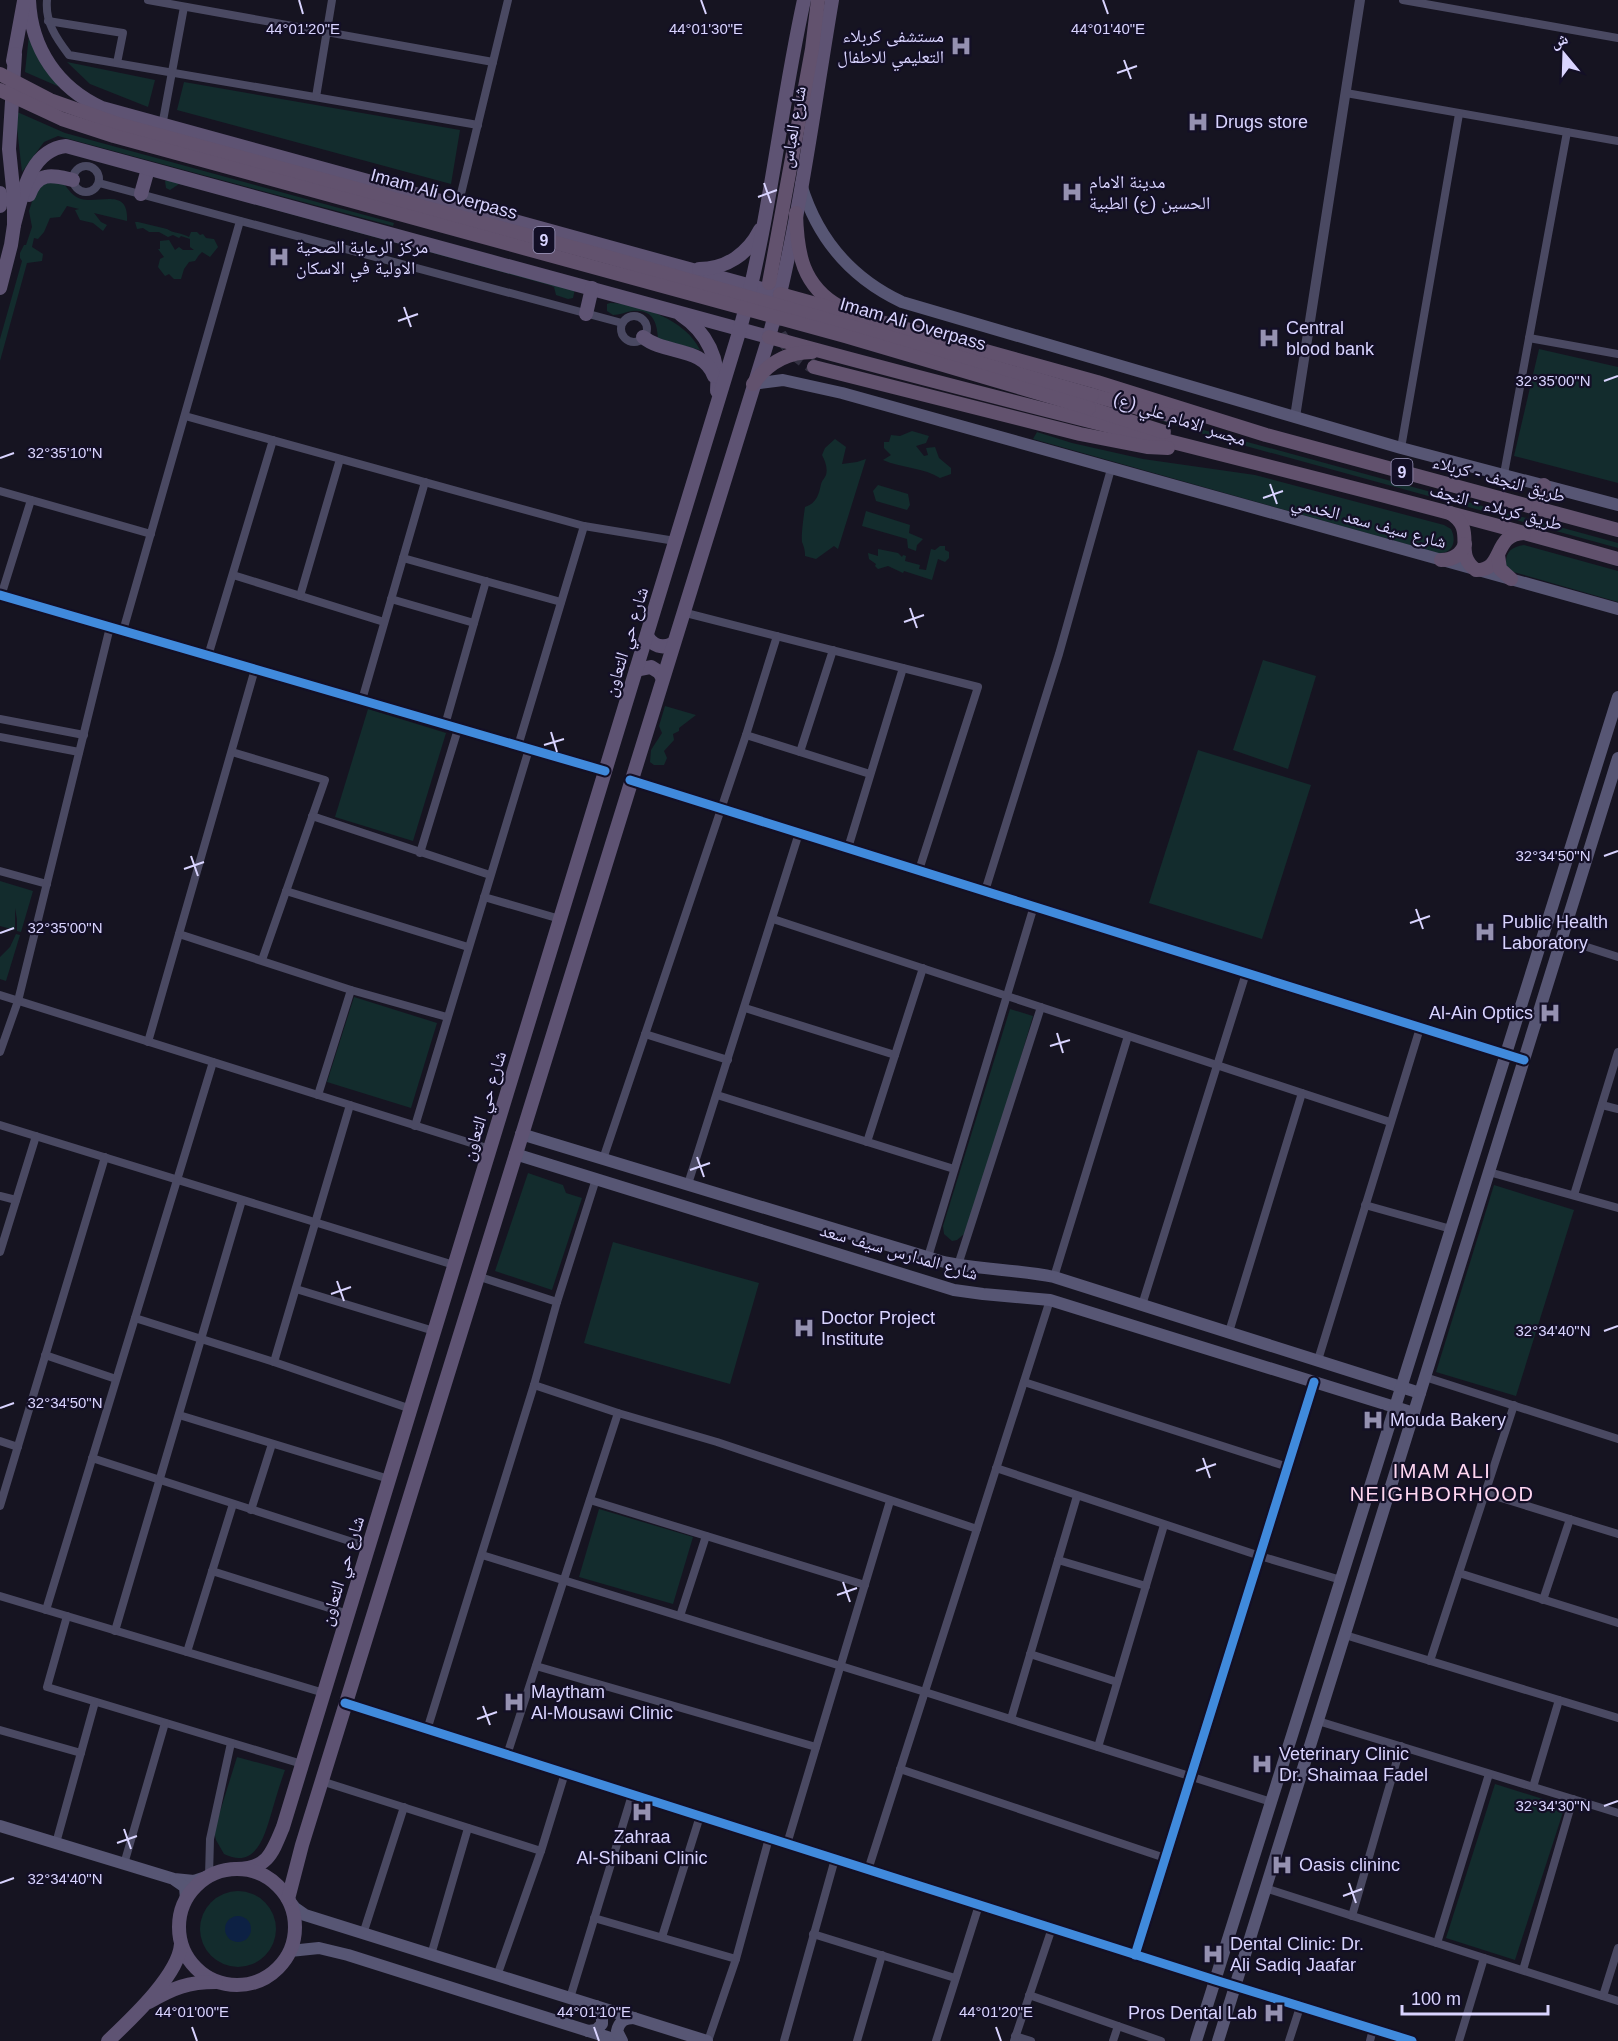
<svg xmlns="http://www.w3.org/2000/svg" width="1618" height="2041" font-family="Arial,'Noto Naskh Arabic',sans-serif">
  <rect width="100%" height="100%" fill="#161421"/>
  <!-- green -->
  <g fill="#132c2d">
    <path d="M29 35 62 88 25 72Z"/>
    <path d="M67 62 155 80 148 107 90 84Z"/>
    <path d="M184 82 460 130 451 184 177 110Z"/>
    <path d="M15 111 65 133 87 139 394 223 393 226 58 136 44 142 22 172Z"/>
    <path d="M44 180 64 184C69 190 72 196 81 199 100 204 129 187 127 221L94 213 101 222 107 225 103 231 93 223 80 220 75 210 79 209 67 206 60 217 50 218 44 232 38 239 34 238 32 247 43 254 42 261 27 263 0 361V339L22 261 20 258V253L24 245H26L32 227 29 211 37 186Z"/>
    <path d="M169 180 575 289 573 298 568 299 556 295 554 287 549 285 196 188 179 184 170 190 166 188 165 181Z"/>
    <path d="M138 222 167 229C172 233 183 233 189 237L191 232H197L200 235 203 234 206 238 214 239 218 247 210 257 202 252 199 255 195 261 189 262 184 269 181 279H174L169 274 165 276 158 267 160 259 164 257 158 249H160V241L169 240 175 250 179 247 183 250H194L190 247V239L181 236 179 238 173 235 168 237 159 232H149L143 228 137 229 135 222Z"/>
    <path d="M610 303C641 304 686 320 700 350L658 339C657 322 653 309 632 311 625 312 620 315 613 315L607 311V304Z"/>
    <path d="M1539 349 1618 367V483L1514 456Z"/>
    <path d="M1159 420 1189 426 1618 543V548L1213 437Z"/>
    <path d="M912 431 929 436 926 443 916 446 924 456 928 455 926 448 935 447 939 458 951 468V474L940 478C925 468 901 468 883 460L891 455 884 448V442H889L891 435 900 436Z"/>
    <path d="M1037 432 1072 443 1143 459 1255 475 1444 525 1451 529C1457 541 1453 554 1438 553L1033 439Z"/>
    <path d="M835 439 846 447 842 464 857 462 866 459 838 549 834 546 816 559 805 556C805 550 804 547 802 542 801 535 804 514 805 507 817 503 819 494 821 484 822 480 825 478 826 475 828 468 825 461 822 455L825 448Z"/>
    <path d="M878 485 908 494 910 505 907 510 876 501 873 491Z"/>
    <path d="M866 511 910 525 909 533 923 539 917 545 916 551 908 548 907 539 862 526Z"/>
    <path d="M1524 545 1618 571V602L1510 571 1506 566C1505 552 1511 547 1524 545Z"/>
    <path d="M940 546H945V550L949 552V558L945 562 938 559 932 580 904 571 903 573 888 566 878 569 875 566 876 564 869 559 868 553 878 556V549L898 553 902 557 903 555 906 556 905 561 920 565 919 569 926 570 931 549 935 550Z"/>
    <path d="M1263 660 1316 676 1288 769 1233 750Z"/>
    <path d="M665 706 696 715 679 728V731L673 734 674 740 664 751 667 758 664 765H654L650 762 651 750 662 733 659 726Z"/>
    <path d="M368 709 446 733 413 841 335 817Z"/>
    <path d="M1198 750 1311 785 1262 939 1149 903Z"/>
    <path d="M0 881 33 891 21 932 17 931V919L15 908V930L0 926Z"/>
    <path d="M16 934 20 935 6 981 0 979V957L10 947Z"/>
    <path d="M354 997 437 1023 411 1108 327 1082Z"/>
    <path d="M1010 1009 1033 1016 970 1229 957 1240 952 1241 944 1234 943 1226Z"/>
    <path d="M528 1173 563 1185 566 1193 582 1198 552 1290 495 1271Z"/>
    <path d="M1494 1185 1574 1210 1516 1396 1436 1372Z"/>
    <path d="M613 1242 759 1283 730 1384 584 1343Z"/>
    <path d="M599 1509 693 1537 673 1604 579 1577Z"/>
    <path d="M237 1757 285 1770C280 1784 276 1797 272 1811 265 1834 257 1870 224 1854L216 1840 214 1831Z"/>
    <path d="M1495 1784 1565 1806 1515 1960 1446 1938Z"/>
    <circle cx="238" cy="1929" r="38"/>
  </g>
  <!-- water -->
  <circle fill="#0d2144" cx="238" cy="1929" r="13"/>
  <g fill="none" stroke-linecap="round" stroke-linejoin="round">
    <!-- trunk-tunnel -->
    <path stroke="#333142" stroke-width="14" stroke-dasharray="14 7" stroke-linecap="butt" d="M771 315C778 338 793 355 814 367"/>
    <!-- minor -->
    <g stroke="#4a4962" stroke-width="8">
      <path d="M47 0C45 22 56 38 69 55L478 125"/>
      <path d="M148 0 493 62"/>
      <path d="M1403 0 1618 38"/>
      <path d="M48 21 123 33 117 63"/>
      <path d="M1346 93 1618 141"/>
      <path d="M316 97 332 0"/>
      <path d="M162 126 184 7"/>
      <circle cx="86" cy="179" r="13"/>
      <path d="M99 183 622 323"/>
      <path d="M458 206 508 0"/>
      <circle cx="634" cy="329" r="13"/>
      <path d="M1529 338 1618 354"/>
      <path d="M185 416 584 526 675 541"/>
      <path d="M1401 448 1459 114"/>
      <path d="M1504 474 1567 132"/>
      <path d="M0 491 151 534"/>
      <path d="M403 558 561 602"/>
      <path d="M233 575 384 622"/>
      <path d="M1 596 31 500"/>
      <path d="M300 596 340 459"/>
      <path d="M391 599 474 623"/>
      <path d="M682 612 978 687 919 870"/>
      <path d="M123 631 240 221"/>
      <path d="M208 656 273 440"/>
      <path d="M362 700 425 482"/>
      <path d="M0 719 84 735"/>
      <path d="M445 725 486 581"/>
      <path d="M746 735 870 774"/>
      <path d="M0 737 79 752"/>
      <path d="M518 746 584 526"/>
      <path d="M232 752 325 780 262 960"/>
      <path d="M800 752 833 650"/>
      <path d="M312 816 490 875"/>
      <path d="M848 848 903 668"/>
      <path d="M420 853 458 729"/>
      <path d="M0 871 47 884"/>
      <path d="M286 891 468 947"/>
      <path d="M985 891 1059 654 1111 469"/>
      <path d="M484 897 560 919"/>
      <path d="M773 919 1390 1122"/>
      <path d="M179 934 351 990 447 1017"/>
      <path d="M1562 939 1618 957"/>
      <path d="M0 995 490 1149"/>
      <path d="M745 1008 895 1055"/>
      <path d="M645 1034 728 1060"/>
      <path d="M148 1042 255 669"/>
      <path d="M0 1052 18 1001 110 627"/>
      <path d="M318 1095 351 990"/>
      <path d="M717 1095 954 1169"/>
      <path d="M1602 1105 1618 1109"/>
      <path d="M0 1125 454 1265"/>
      <path d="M415 1126 529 749"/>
      <path d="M867 1142 923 968"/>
      <path d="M603 1159 746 735 777 636"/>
      <path d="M1489 1172 1618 1208"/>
      <path d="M688 1184 799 833"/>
      <path d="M1574 1195 1618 1052"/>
      <path d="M0 1196 16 1200"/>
      <path d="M1365 1205 1451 1229"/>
      <path d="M0 1252 36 1136"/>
      <path d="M928 1257 1034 906"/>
      <path d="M958 1265 1041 1007"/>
      <path d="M1054 1277 1128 1036"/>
      <path d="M296 1289 434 1331"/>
      <path d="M557 1302 596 1179"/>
      <path d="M1142 1305 1246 973"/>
      <path d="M135 1318 274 1362 411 1409"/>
      <path d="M1229 1332 1302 1093"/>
      <path d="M45 1355 116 1379"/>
      <path d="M1318 1360 1420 1028"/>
      <path d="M274 1362 350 1105"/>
      <path d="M1425 1377 1618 1439"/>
      <path d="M1024 1382 1288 1467"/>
      <path d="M534 1385 618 1413 717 1442 977 1529"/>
      <path d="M179 1415 389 1479"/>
      <path d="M0 1441 18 1447"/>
      <path d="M92 1458 368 1547"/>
      <path d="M996 1468 1260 1556 1341 1580"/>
      <path d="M1485 1493 1618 1534"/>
      <path d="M590 1500 865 1585"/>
      <path d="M0 1506 105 1157"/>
      <path d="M251 1510 272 1444"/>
      <path d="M482 1555 925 1692 1271 1802"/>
      <path d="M1058 1560 1146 1586"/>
      <path d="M212 1571 348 1614"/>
      <path d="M1459 1573 1618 1623"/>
      <path d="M0 1596 324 1693"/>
      <path d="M1543 1600 1570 1519"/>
      <path d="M46 1610 213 1062"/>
      <path d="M67 1616 47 1687 302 1764"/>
      <path d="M680 1616 706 1536"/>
      <path d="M115 1631 242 1200"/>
      <path d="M1345 1635 1618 1718"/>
      <path d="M187 1652 233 1504"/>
      <path d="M1030 1654 1117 1682"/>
      <path d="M1430 1661 1514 1405"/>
      <path d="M536 1666 816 1747"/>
      <path d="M345 1703 1215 1980 1412 2041"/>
      <path d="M1011 1719 1077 1496"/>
      <path d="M1318 1721 1618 1813"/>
      <path d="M0 1730 81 1753"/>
      <path d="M427 1730 534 1385 557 1302 477 1276"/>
      <path d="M1098 1747 1164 1525"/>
      <path d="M507 1755 618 1413"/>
      <path d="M900 1769 1165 1858"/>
      <path d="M321 1781 541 1851"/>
      <path d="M1533 1787 1559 1700"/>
      <path d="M56 1843 95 1702"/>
      <path d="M787 1844 890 1501"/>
      <path d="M124 1864 165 1723"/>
      <path d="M868 1870 1050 1300"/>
      <path d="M209 1876 210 1839 231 1743"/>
      <path d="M1265 1888 1618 2001"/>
      <path d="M1352 1916 1401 1746"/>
      <path d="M594 1918 736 1959"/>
      <path d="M363 1934 404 1807"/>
      <path d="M813 1934 955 1978"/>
      <path d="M662 1937 700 1816"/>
      <path d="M1437 1943 1489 1774"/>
      <path d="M431 1955 468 1828"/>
      <path d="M1135 1955 1314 1382"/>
      <path d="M1523 1970 1573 1799"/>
      <path d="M497 1976 541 1851 565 1773"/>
      <path d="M1029 1995 1161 2041"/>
      <path d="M1603 1996 1618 1948"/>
      <path d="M570 1998 632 1795"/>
      <path d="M1015 2036 1031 2041"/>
      <path d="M708 2041 736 1959 769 1838"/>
      <path d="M784 2041 835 1859"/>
      <path d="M857 2041 882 1955"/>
      <path d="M936 2041 979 1905"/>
      <path d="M1014 2041 1052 1928"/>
      <path d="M1113 2041 1118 2026"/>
      <path d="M1289 2041 1300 2007"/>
      <path d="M1370 2041 1373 2029"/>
      <path d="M1459 2041 1484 1958"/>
    </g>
    <!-- tertiary -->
    <g stroke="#4a4962" stroke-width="10">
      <path d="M1295 417 1360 0"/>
      <path d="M0 595 605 771"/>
      <path d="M630 780 1524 1060"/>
    </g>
    <!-- secondary -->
    <g stroke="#575674" stroke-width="12">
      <path d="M801 184C817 238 851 278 902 302L1401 448 1618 505"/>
      <path d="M753 384 783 380 842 393 1618 609"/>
      <path d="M521 1134 940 1261C978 1270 1016 1269 1054 1277L1420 1393"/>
      <path d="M515 1154 954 1290 983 1294 1050 1300 1414 1413"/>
      <path d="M0 1826 174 1879 194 1881 209 1876"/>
      <path d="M175 1880 185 1887 186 1899"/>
      <path d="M288 1899 295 1908 305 1915 707 2041"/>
      <path d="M290 1951 319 1948 348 1955 620 2041"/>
      <path d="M588 2031 596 2030 602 2024V2012L596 2006"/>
      <path d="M622 2041 617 2031C619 2022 624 2018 634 2018"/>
      <path d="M1196 2041 1618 697"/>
      <path d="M1218 2041 1618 758"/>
    </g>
    <!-- primary -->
    <g stroke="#5e5373" stroke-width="14">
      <path d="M29 0C31 49 58 88 102 108L780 294"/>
      <path d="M13 61 24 1"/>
      <path d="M0 193V206"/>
      <path d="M141 194 148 169"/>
      <path d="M29 195C38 171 52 175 73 180"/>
      <path d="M14 225C22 196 29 150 66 146L769 337"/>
      <path d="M699 269C726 269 748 254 760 230"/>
      <path d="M0 288 11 245 14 225V198L9 149 15 54"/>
      <path d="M586 314 592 288"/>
      <path d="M681 315C707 332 720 360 717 391"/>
      <path d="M643 337C665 355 703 346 714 376"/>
      <path d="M647 636C653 646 662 649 672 644"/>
      <path d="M636 670 651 667 659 672 662 677"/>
      <path d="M236 1869C267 1869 272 1854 283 1827L740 329C770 221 780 109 804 0"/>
      <circle cx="237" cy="1927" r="58"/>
      <path d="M288 1899 302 1845 769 337C799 227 813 112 832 0"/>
      <path d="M149 2002C173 1988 188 1982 216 1982"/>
      <path d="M108 2041C130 2020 179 1975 181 1944"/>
    </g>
    <!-- trunk -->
    <g stroke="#62526e" stroke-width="14">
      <path d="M796 213C797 253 802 286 840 307"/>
      <path d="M769 283 812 49 818 0"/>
      <path d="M780 294 1097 382 1266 435 1618 530"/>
      <path d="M769 337C1051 415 1336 479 1618 559"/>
      <path d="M814 367 1080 434 1147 447 1168 448"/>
      <path d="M753 384C767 364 787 352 812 352"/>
      <path d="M1092 395 1149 411 1194 420"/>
      <path d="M1089 408 1164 432"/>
      <path d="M1538 509 1544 485"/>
      <path d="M1450 513C1478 530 1452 553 1476 570 1505 571 1492 534 1524 533"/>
      <path d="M1498 555 1500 569 1511 579"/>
      <path d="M1441 560C1453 560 1461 555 1465 544"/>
    </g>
    <!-- trunk-bridge -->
    <g stroke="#62526e" stroke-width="14">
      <path d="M0 74 50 100 118 124 604 256 1092 395"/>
      <path d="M0 90 62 119 114 136 845 336 1089 408"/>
    </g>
    <defs>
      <g id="cycleway">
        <path d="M0 595 605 771"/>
        <path d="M630 780 1524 1060"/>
        <path d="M345 1703 1215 1980 1412 2041"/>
        <path d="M1135 1955 1314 1382"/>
      </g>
    </defs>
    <!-- cycleway casing -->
    <use href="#cycleway" stroke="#130f26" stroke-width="13"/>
    <!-- cycleway -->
    <use href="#cycleway" stroke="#408adc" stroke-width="9"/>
  </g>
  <!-- ticks -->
  <path fill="none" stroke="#d9d4ff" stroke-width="2" d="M299 0 303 14M701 0 706 14M1103 0 1108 14M1124 60 1131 79M1117 73 1137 66M764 183 771 203M758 197 777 190M404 307 411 327M398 321 418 314M1604 381 1618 376M0 458 14 453M1270 484 1277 504M1263 498 1283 491M910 608 917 628M904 622 924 615M551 732 557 752M544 745 564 739M191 856 198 876M1604 856 1618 851M184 869 204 862M1416 909 1423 929M1410 923 1430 916M0 933 14 928M1057 1033 1063 1053M1050 1046 1070 1040M697 1157 704 1177M690 1170 710 1163M337 1281 344 1301M331 1294 351 1287M1604 1331 1618 1326M0 1408 14 1403M1203 1458 1210 1478M1196 1471 1216 1464M843 1582 850 1602M837 1595 857 1588M483 1706 490 1725M477 1719 497 1712M1604 1806 1618 1801M124 1829 131 1849M117 1843 137 1836M0 1883 14 1878M1349 1883 1356 1903M1343 1896 1362 1889M192 2027 197 2041M594 2027 599 2041M996 2027 1001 2041"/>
  <!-- icons -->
  <defs>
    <symbol id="hospital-bare" viewBox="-9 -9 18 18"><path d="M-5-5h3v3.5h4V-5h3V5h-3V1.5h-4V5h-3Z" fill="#9591b1" stroke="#130f26" stroke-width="2.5" paint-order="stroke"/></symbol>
  </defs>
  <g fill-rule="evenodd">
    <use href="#hospital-bare" x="946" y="31" width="30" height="30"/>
    <use href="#hospital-bare" x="1183" y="107" width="30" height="30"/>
    <use href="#hospital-bare" x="1057" y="177" width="30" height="30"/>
    <use href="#hospital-bare" x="264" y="242" width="30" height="30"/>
    <use href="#hospital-bare" x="1254" y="323" width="30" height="30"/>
    <use href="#hospital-bare" x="1470" y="917" width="30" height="30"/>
    <use href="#hospital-bare" x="1535" y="998" width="30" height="30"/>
    <use href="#hospital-bare" x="789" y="1313" width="30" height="30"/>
    <use href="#hospital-bare" x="1358" y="1405" width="30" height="30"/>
    <use href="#hospital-bare" x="499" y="1687" width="30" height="30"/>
    <use href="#hospital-bare" x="1247" y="1749" width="30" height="30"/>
    <use href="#hospital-bare" x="627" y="1797" width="30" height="30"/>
    <use href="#hospital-bare" x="1267" y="1850" width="30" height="30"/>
    <use href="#hospital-bare" x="1198" y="1939" width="30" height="30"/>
    <use href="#hospital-bare" x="1259" y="1998" width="30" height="30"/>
  </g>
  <g text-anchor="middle" stroke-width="4.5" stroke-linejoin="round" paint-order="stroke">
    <!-- shield labels -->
    <g fill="#130f26" stroke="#9e99be" stroke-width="1.5">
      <rect x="533.5" y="227" width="21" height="26" rx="4.5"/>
      <rect x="1391.5" y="459" width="21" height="26" rx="4.5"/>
    </g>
    <g font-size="16" font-weight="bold" fill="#d9d4ff">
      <text x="544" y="246">9</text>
      <text x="1402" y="478">9</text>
    </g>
    <!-- poi labels -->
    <g font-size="18" fill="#d9d4ff" stroke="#130f26" text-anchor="start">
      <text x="944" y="42" text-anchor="end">مستشفى كربلاء<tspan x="944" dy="21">التعليمي للاطفال</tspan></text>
      <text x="1215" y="128">Drugs store</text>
      <text x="1089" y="188">مدينة الامام<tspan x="1089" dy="21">الحسين (ع) الطبية</tspan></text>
      <text x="296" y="253">مركز الرعاية الصحية<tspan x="296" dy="21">الاولية في الاسكان</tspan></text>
      <text x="1286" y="334">Central<tspan x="1286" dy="21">blood bank</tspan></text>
      <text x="1502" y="928">Public Health<tspan x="1502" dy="21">Laboratory</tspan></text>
      <text x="1533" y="1019" text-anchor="end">Al-Ain Optics</text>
      <text x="821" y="1324">Doctor Project<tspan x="821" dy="21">Institute</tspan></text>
      <text x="1390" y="1426">Mouda Bakery</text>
      <text x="531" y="1698">Maytham<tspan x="531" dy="21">Al-Mousawi Clinic</tspan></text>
      <text x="1279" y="1760">Veterinary Clinic<tspan x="1279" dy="21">Dr. Shaimaa Fadel</tspan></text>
      <text x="642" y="1843" text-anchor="middle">Zahraa<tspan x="642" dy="21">Al-Shibani Clinic</tspan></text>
      <text x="1299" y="1871">Oasis clininc</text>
      <text x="1230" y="1950">Dental Clinic: Dr.<tspan x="1230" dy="21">Ali Sadiq Jaafar</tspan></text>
      <text x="1257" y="2019" text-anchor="end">Pros Dental Lab</text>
    </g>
    <!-- street labels -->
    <g font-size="18" fill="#d9d4ff" stroke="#130f26">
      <text transform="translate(793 127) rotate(-80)" y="6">شارع العباس</text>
      <text transform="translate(444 194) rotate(15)" y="6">Imam Ali Overpass</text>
      <text transform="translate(913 324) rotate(16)" y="6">Imam Ali Overpass</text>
      <text transform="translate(1180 419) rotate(18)" y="6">مجسر الامام علي (ع)</text>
      <text transform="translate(1499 479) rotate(15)" y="6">طريق النجف - كربلاء</text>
      <text transform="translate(1496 507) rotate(15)" y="6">طريق كربلاء - النجف</text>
      <text transform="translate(1369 522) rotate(15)" y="6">شارع سيف سعد الخدمي</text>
      <text transform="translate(626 642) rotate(-73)" y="6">شارع حي التعاون</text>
      <text transform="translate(484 1106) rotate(-73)" y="6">شارع حي التعاون</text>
      <text transform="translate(899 1252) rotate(16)" y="6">شارع المدارس سيف سعد</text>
      <text transform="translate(342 1571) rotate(-73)" y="6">شارع حي التعاون</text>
    </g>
    <!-- neighbourhood labels -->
    <g font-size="20" letter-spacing="1.5" fill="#ffd6f0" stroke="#130f26">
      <text x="1442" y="1478">IMAM ALI<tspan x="1442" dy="23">NEIGHBORHOOD</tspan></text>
    </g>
  </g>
  <g font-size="15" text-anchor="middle" fill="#d9d4ff" stroke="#130f26" stroke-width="4.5" stroke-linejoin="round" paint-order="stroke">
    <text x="303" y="34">44°01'20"E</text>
    <text x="706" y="34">44°01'30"E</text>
    <text x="1108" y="34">44°01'40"E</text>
    <text x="1553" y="386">32°35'00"N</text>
    <text x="65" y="458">32°35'10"N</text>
    <text x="1553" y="861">32°34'50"N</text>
    <text x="65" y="933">32°35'00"N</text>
    <text x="1553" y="1336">32°34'40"N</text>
    <text x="65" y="1408">32°34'50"N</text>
    <text x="1553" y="1811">32°34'30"N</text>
    <text x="65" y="1884">32°34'40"N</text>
    <text x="192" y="2017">44°01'00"E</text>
    <text x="594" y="2017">44°01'10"E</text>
    <text x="996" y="2017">44°01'20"E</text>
  </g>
  <!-- north arrow -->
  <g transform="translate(1564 54) rotate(341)" stroke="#130f26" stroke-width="4.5" paint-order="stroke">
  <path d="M0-4.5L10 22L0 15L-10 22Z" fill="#d9d4ff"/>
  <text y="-9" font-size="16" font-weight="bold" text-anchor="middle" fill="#d9d4ff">ش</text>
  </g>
  <!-- scale -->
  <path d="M1402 2005v9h146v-9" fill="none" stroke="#d9d4ff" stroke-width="3"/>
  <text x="1411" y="2005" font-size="18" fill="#d9d4ff" stroke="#130f26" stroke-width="4.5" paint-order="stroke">100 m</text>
</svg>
